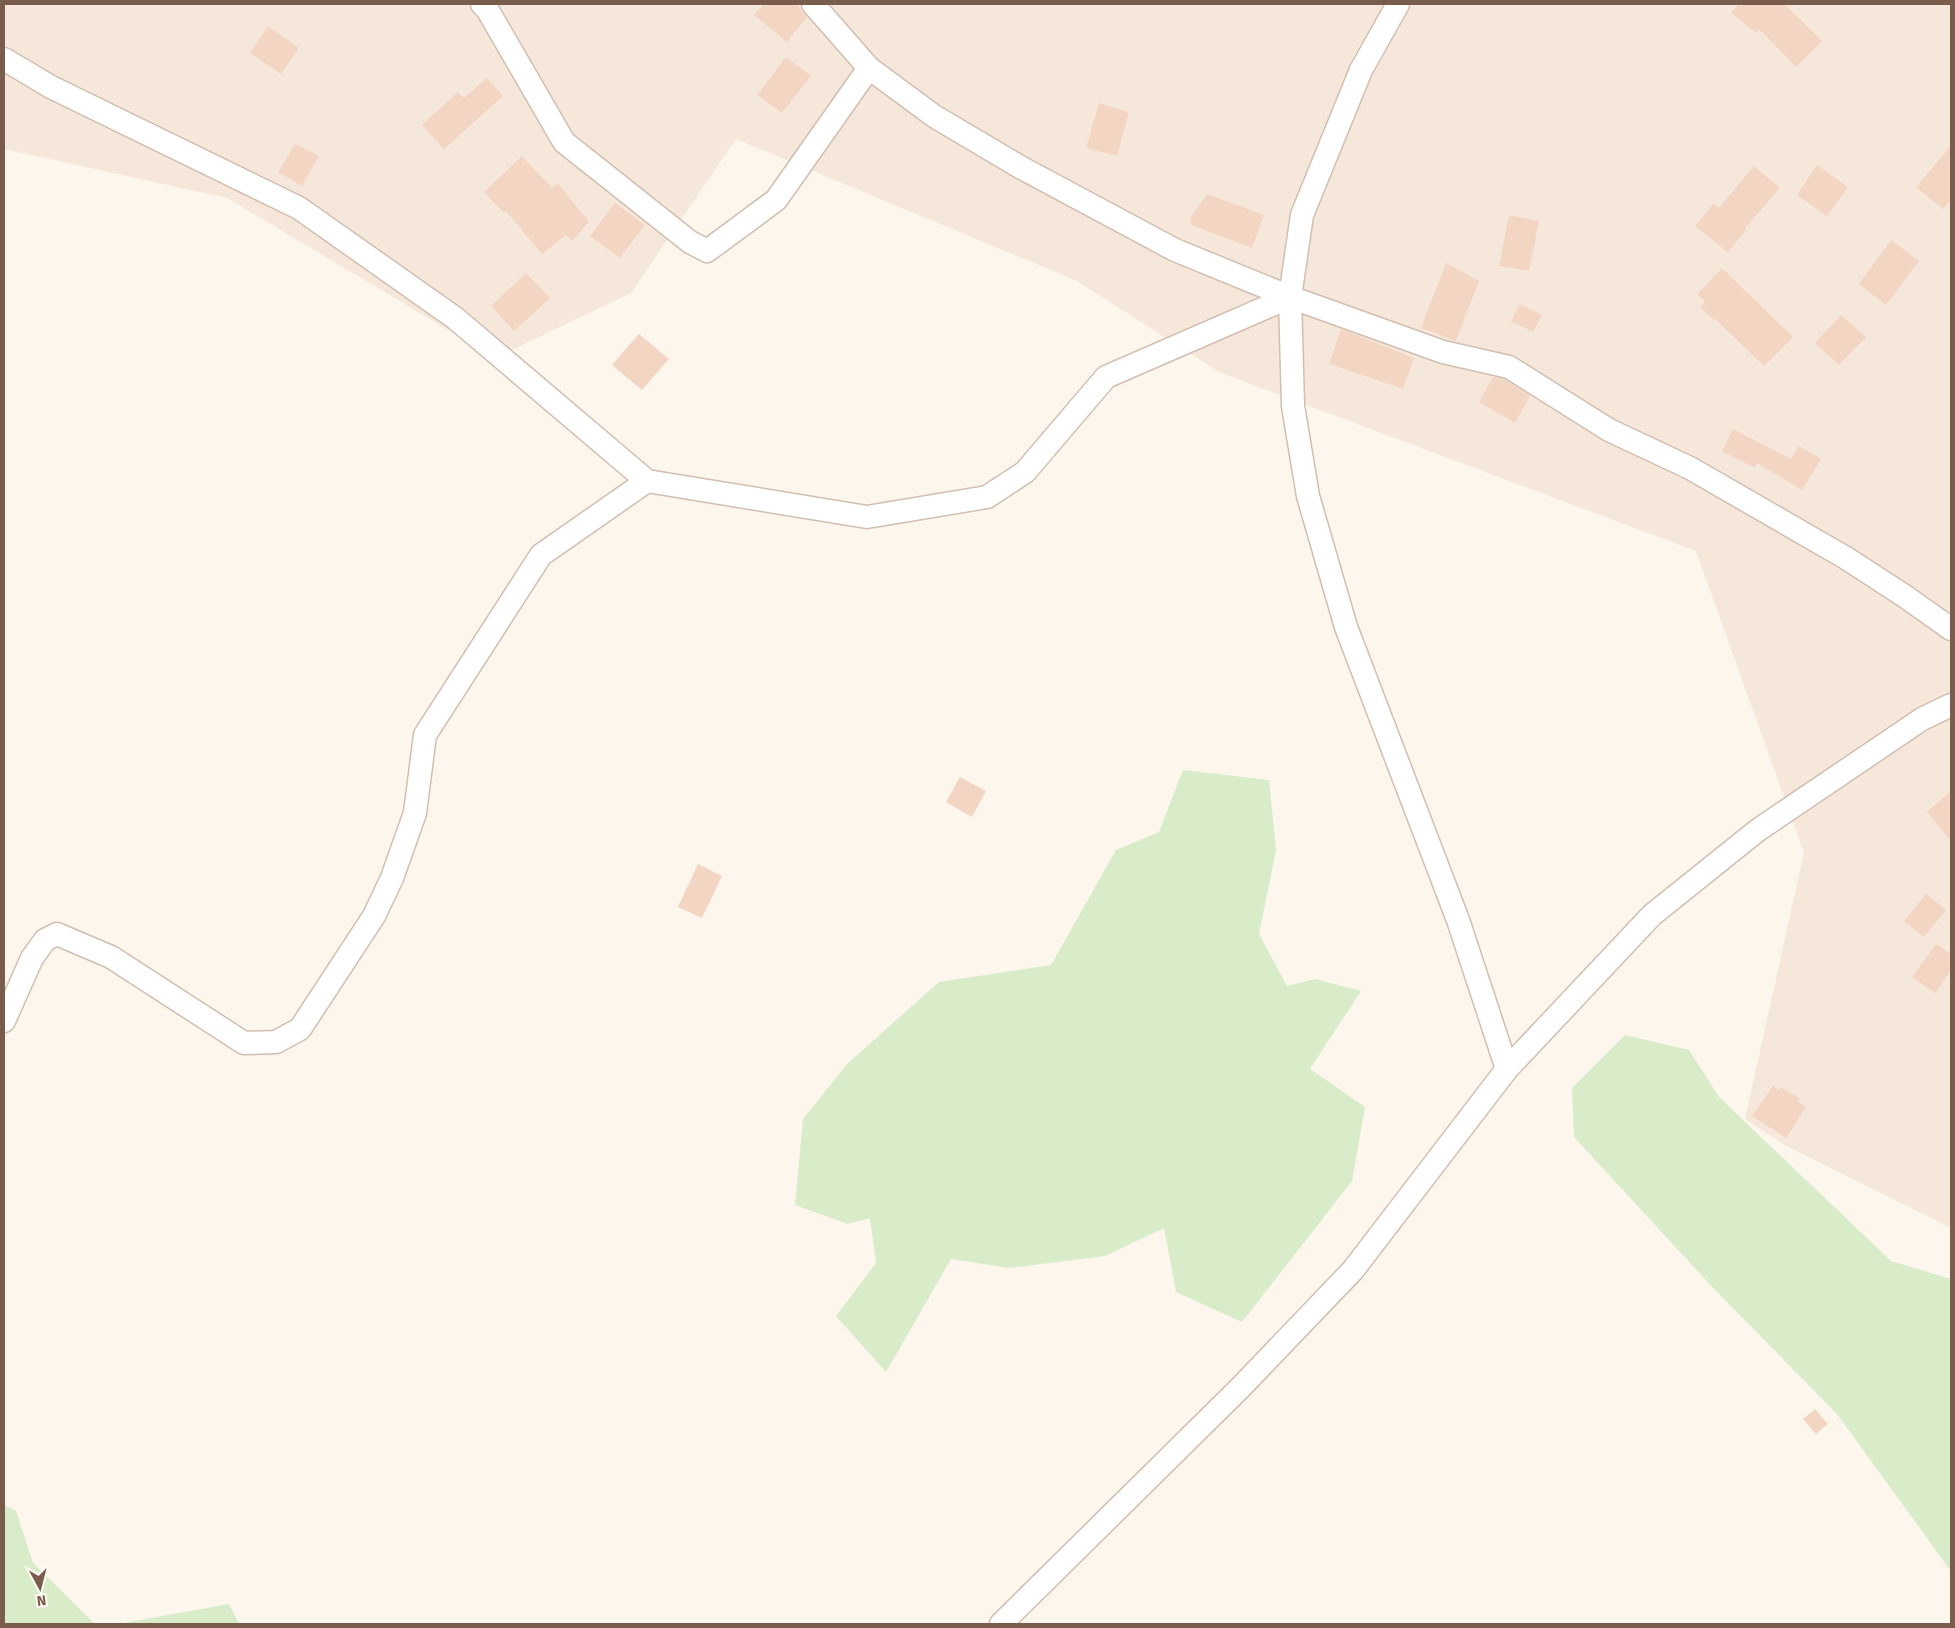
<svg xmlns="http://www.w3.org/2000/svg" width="1955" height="1628" font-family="'Fira Sans',sans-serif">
  <rect width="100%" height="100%" fill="#fdf6ec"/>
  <!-- residential -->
  <path fill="#f5e8da" d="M4 4H1951V1228L1786 1146 1745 1119 1804 853 1696 551 1219 372 1077 281 736 139 631 293 495 358 227 198 4 149Z"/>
  <!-- green -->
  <g fill="#d8ecc9">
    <path d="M1183 770 1269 780 1276 850 1259 934 1287 986 1315 979 1361 991 1310 1069 1365 1107 1352 1181 1242 1322 1176 1292 1164 1228 1105 1256 1009 1268 951 1259 886 1372 836 1316 876 1263 870 1218 848 1224 795 1205 803 1119 848 1063 939 982 1051 965 1116 850 1159 832Z"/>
    <path d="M1625 1035 1689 1050 1719 1097 1891 1261 1951 1279V1571L1837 1414 1716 1291 1574 1137 1572 1088Z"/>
    <path d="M4 1505 16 1511 33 1563 95 1624H4Z"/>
    <path d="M229 1604 239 1624H118Z"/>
  </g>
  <!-- building -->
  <g fill="#f3d5c3">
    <path d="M764 4H797L807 17 787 42 754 15Z"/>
    <path d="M1739 4H1784L1822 41 1796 67 1759 29 1756 33 1731 13Z"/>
    <path d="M268 26 299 48 281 74 250 53Z"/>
    <path d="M786 57 811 76 782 113 757 95Z"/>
    <path d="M487 78 503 96 444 149 422 125 458 92 464 98Z"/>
    <path d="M1099 103 1129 112 1117 156 1086 148Z"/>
    <path d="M295 144 319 156 302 186 278 172Z"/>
    <path d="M1951 146V199L1943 209 1916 187Z"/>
    <path d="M522 156 552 188 558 183 589 222 572 241 566 235 542 254 506 211 504 213 484 192Z"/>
    <path d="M1817 165 1848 187 1827 216 1797 195Z"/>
    <path d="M1754 166 1780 188 1745 228 1746 230 1728 252 1695 226 1714 203 1719 208Z"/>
    <path d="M1207 194 1264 215 1252 248 1191 225V217Z"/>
    <path d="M615 203 645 225 620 258 590 236Z"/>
    <path d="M1509 215 1539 221 1529 271 1499 266Z"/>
    <path d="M1891 240 1919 261 1886 305 1859 284Z"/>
    <path d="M1446 263 1479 281 1456 341 1421 328Z"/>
    <path d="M1722 268 1793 337 1764 366 1715 319 1714 320 1700 307 1705 302 1697 294Z"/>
    <path d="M526 273 550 298 514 331 491 306Z"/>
    <path d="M1520 304 1542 315 1533 332 1511 321Z"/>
    <path d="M1841 315 1866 337 1839 365 1815 343Z"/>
    <path d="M1341 329 1414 358 1403 389 1329 364Z"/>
    <path d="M639 334 669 359 642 390 612 365Z"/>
    <path d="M1493 377 1504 379 1530 396 1515 423 1479 402Z"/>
    <path d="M1733 429 1791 459 1799 446 1821 459 1802 490 1757 463 1755 468 1722 451Z"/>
    <path d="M960 777 986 791 972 817 946 802Z"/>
    <path d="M1951 791V841L1927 812Z"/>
    <path d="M698 864 722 876 702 918 678 907Z"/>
    <path d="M1926 894 1946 910 1924 937 1904 921Z"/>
    <path d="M1936 944 1951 954V970L1935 993 1912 977Z"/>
    <path d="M1773 1086 1779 1090 1781 1087 1799 1098 1797 1101 1806 1107 1786 1138 1752 1116Z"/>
    <path d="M1815 1409 1828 1424 1816 1434 1803 1419Z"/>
  </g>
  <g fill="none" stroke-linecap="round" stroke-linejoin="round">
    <defs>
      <g id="street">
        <path d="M482 4 487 9 564 142 690 242 707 251 776 200 869 68"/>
        <path d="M813 4 869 68 934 116 1020 167 1175 250 1290 297 1443 352 1509 367 1609 430 1690 468 1846 558 1906 597 1951 629"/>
        <path d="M1398 4 1361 70 1302 215 1290 297 1293 406 1308 496 1346 627 1458 920 1507 1069"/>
        <path d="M4 59 51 87 299 208 455 318 647 481 867 517 987 497 1025 472 1106 377 1290 297"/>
        <path d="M4 1021 32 958 45 940 57 934 111 957 244 1043 276 1042 300 1029 374 916 392 878 415 813 425 735 541 555 647 481"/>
        <path d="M1001 1624 1241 1387 1353 1270 1507 1069 1652 915 1758 830 1922 719 1951 705"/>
      </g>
    </defs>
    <!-- street casing -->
    <use href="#street" stroke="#d1beb0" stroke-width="25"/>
    <!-- street -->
    <use href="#street" stroke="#fff" stroke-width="22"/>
  </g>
  <!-- border -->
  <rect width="1955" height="1628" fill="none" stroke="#7a5c4d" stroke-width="10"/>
  <!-- north arrow -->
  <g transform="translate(40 1588) rotate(173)" stroke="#fffaf3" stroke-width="4" paint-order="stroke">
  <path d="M0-4L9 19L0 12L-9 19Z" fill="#7a5c4d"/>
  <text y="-8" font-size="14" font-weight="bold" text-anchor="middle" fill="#7a5c4d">N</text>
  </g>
</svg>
